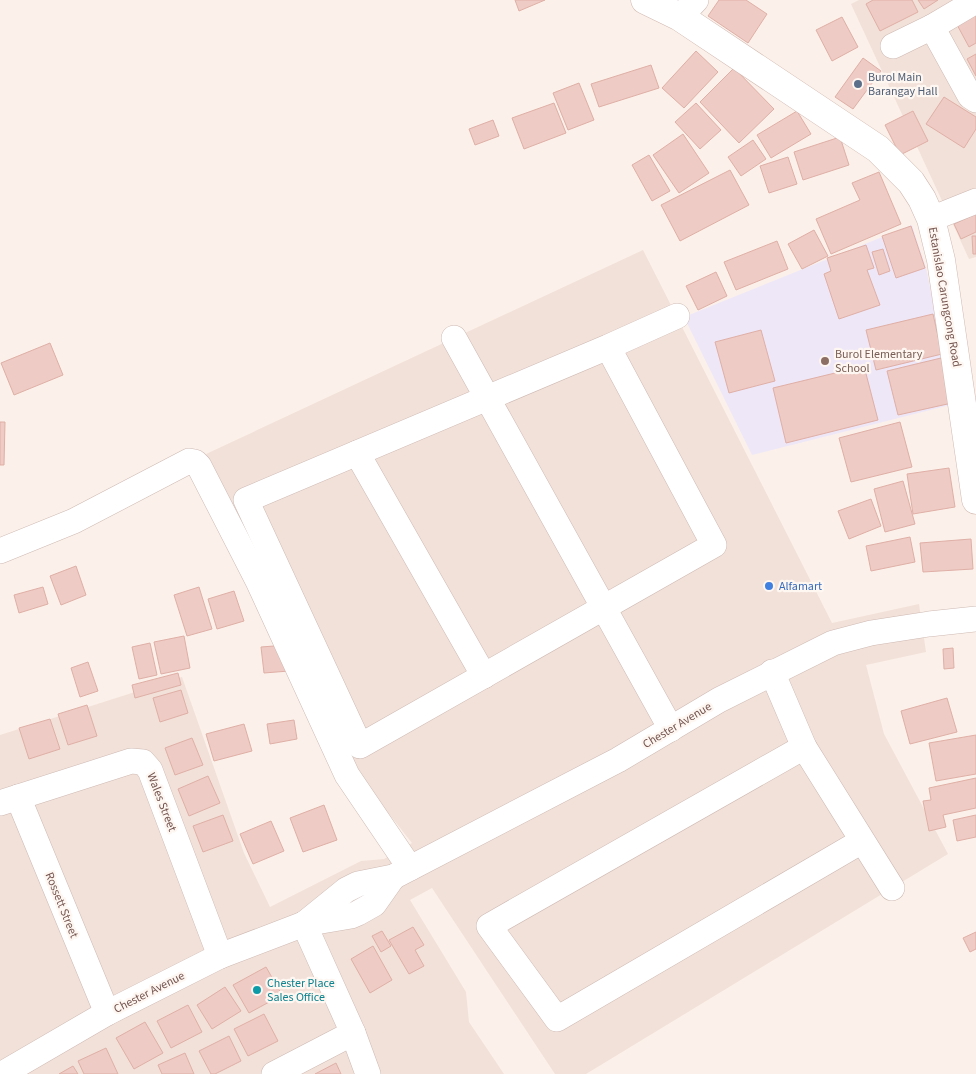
<svg xmlns="http://www.w3.org/2000/svg" width="976" height="1074" font-family="'Source Sans 3',sans-serif">
  <rect width="100%" height="100%" fill="#fbf1ea"/>
  <!-- residential -->
  <g fill="#f2e1d9">
    <path d="M859 0H976V257L969 259 851 4Z"/>
    <path d="M643 250 832 623 919 604 926 652 866 665 884 734 948 854 586 1074H555L432 888 410 900 466 992 469 1022 504 1074H0V735L182 677 244 853 270 907 361 861 384 859 412 843 355 771 266 576 206 454Z"/>
  </g>
  <!-- education -->
  <path fill="#eee7f8" d="M912 225 926 268 954 404 752 455 684 317Z"/>
  <!-- building -->
  <g fill="#eecbc4" stroke="#dfafa6">
    <path d="M515 0H545L519 11Z"/>
    <path d="M719 0H746L767 14 748 43 708 16Z"/>
    <path d="M873 0H912L918 12 880 31 866 4Z"/>
    <path d="M918 0H938L924 9Z"/>
    <path d="M976 11V43L969 47 955 21Z"/>
    <path d="M842 17 858 47 832 61 816 30Z"/>
    <path d="M696 51 718 72 684 108 662 88Z"/>
    <path d="M976 54V76L967 59Z"/>
    <path d="M863 58 881 71 853 109 835 97Z"/>
    <path d="M651 65 659 88 599 107 591 84Z"/>
    <path d="M734 68 774 109 739 143 700 102Z"/>
    <path d="M579 83 594 120 568 130 553 93Z"/>
    <path d="M944 97 976 117V129L964 148 926 124Z"/>
    <path d="M554 103 566 133 524 149 512 118Z"/>
    <path d="M696 103 721 130 700 149 675 122Z"/>
    <path d="M797 111 811 134 771 158 757 135Z"/>
    <path d="M913 111 928 141 900 155 885 125Z"/>
    <path d="M493 120 499 136 475 145 469 129Z"/>
    <path d="M683 134 709 173 679 193 653 155Z"/>
    <path d="M840 137 849 165 803 180 794 152Z"/>
    <path d="M753 140 766 159 741 176 728 157Z"/>
    <path d="M649 155 670 191 652 201 632 165Z"/>
    <path d="M788 157 797 184 769 193 760 166Z"/>
    <path d="M730 170 749 205 680 241 661 205Z"/>
    <path d="M879 172 901 224 831 254 816 219 860 200 852 183Z"/>
    <path d="M976 214V232L961 239 954 224Z"/>
    <path d="M911 226 925 268 896 278 882 236Z"/>
    <path d="M814 230 828 256 802 269 788 244Z"/>
    <path d="M972 236H976V254H973Z"/>
    <path d="M777 241 788 269 736 290 724 262Z"/>
    <path d="M866 245 874 268 867 270 880 305 839 319 824 274 831 271 827 258Z"/>
    <path d="M883 249 890 271 879 275 872 252Z"/>
    <path d="M716 272 727 296 698 310 686 286Z"/>
    <path d="M933 314 942 354 876 370 866 330Z"/>
    <path d="M761 330 775 381 729 393 715 342Z"/>
    <path d="M50 343 63 375 14 395 1 363Z"/>
    <path d="M941 358 952 403 898 415 887 371Z"/>
    <path d="M864 366 878 420 786 443 773 388Z"/>
    <path d="M0 422H5L4 465H0Z"/>
    <path d="M900 422 912 467 851 482 839 438Z"/>
    <path d="M949 468 955 507 913 514 907 474Z"/>
    <path d="M903 481 915 524 885 532 874 489Z"/>
    <path d="M871 499 881 526 849 539 838 511Z"/>
    <path d="M910 537 915 562 871 571 866 546Z"/>
    <path d="M971 539 973 569 923 572 920 543Z"/>
    <path d="M76 566 86 595 61 605 50 576Z"/>
    <path d="M43 587 48 604 19 613 14 595Z"/>
    <path d="M199 587 212 629 187 636 174 595Z"/>
    <path d="M234 591 244 621 217 629 208 599Z"/>
    <path d="M184 636 190 668 161 674 154 642Z"/>
    <path d="M150 643 157 675 139 679 132 647Z"/>
    <path d="M287 645 289 671 264 673 261 647Z"/>
    <path d="M953 648 954 668 944 669 943 649Z"/>
    <path d="M88 662 98 691 80 697 71 668Z"/>
    <path d="M178 673 181 685 135 698 132 685Z"/>
    <path d="M181 690 188 713 160 722 153 698Z"/>
    <path d="M947 698 957 732 910 744 901 711Z"/>
    <path d="M87 705 97 736 68 745 58 714Z"/>
    <path d="M50 719 60 749 29 759 19 728Z"/>
    <path d="M294 720 297 739 270 744 267 724Z"/>
    <path d="M244 724 252 751 214 761 206 734Z"/>
    <path d="M976 735V774L936 781 929 743Z"/>
    <path d="M192 738 203 765 175 775 165 748Z"/>
    <path d="M208 776 220 803 189 816 178 789Z"/>
    <path d="M976 778V808L943 815 946 827 929 831 923 801 931 800 929 788Z"/>
    <path d="M324 805 337 840 303 852 290 818Z"/>
    <path d="M223 815 233 841 203 852 193 826Z"/>
    <path d="M976 815V837L957 841 953 820Z"/>
    <path d="M271 821 284 851 253 864 240 834Z"/>
    <path d="M413 927 424 945 415 950 424 966 409 974 389 940Z"/>
    <path d="M382 931 391 946 381 952 372 936Z"/>
    <path d="M976 932V949L970 952 963 938Z"/>
    <path d="M373 946 392 980 370 993 351 959Z"/>
    <path d="M266 967 282 995 249 1013 233 985Z"/>
    <path d="M225 987 241 1011 212 1029 197 1005Z"/>
    <path d="M188 1005 202 1032 171 1048 157 1021Z"/>
    <path d="M264 1014 278 1041 248 1056 234 1029Z"/>
    <path d="M145 1022 163 1053 134 1069 116 1038Z"/>
    <path d="M229 1036 241 1061 215 1074H211L199 1051Z"/>
    <path d="M106 1048 118 1074H84L78 1061Z"/>
    <path d="M185 1053 194 1074H162L158 1065Z"/>
    <path d="M336 1063 341 1074H315Z"/>
    <path d="M73 1066 78 1074H59Z"/>
  </g>
  <g fill="none" stroke-linecap="round" stroke-linejoin="round">
    <defs>
      <g id="street">
        <path d="M680 17 696 0"/>
        <path d="M932 27 970 96 976 100"/>
        <path d="M893 46 932 27 976 1"/>
        <path d="M931 219 976 201"/>
        <path d="M454 338 671 729"/>
        <path d="M608 347 714 545 360 746 246 500 608 347 677 316"/>
        <path d="M357 453 484 676"/>
        <path d="M0 551 74 521 189 461 195 462 199 466 258 581 347 775 410 868"/>
        <path d="M772 672 804 747 892 888"/>
        <path d="M804 747 489 926 557 1019 862 841"/>
        <path d="M18 797 107 1013"/>
        <path d="M0 803 131 761 143 762 150 770 220 956"/>
        <path d="M304 924 346 890 358 884 393 877 618 760 719 700 833 643 871 633 929 624 976 619"/>
        <path d="M304 924 353 1033 368 1074"/>
        <path d="M2 1074 107 1013 220 956 304 924 351 916 358 913 374 904 393 877"/>
        <path d="M274 1074 353 1033"/>
      </g>
      <path id="secondary" d="M645 0 680 17 878 149 911 182 922 199 931 219 941 260 976 500"/>
    </defs>
    <!-- street casing -->
    <use href="#street" stroke="#ceb9b3" stroke-width="26"/>
    <!-- secondary casing -->
    <use href="#secondary" stroke="#d1b8b1" stroke-width="29"/>
    <!-- street -->
    <use href="#street" stroke="#fff" stroke-width="25"/>
    <!-- secondary -->
    <use href="#secondary" stroke="#fff" stroke-width="28"/>
  </g>
  <!-- markers -->
  <circle fill="#5c6f8a" stroke="#fef6f1" stroke-width="2" cx="858" cy="84" r="5"/>
  <circle fill="#8d6e63" stroke="#fef6f1" stroke-width="2" cx="825" cy="361" r="5"/>
  <circle fill="#3f7fe0" stroke="#fef6f1" stroke-width="2" cx="769" cy="586" r="5"/>
  <circle fill="#0f9aa8" stroke="#fef6f1" stroke-width="2" cx="257" cy="990" r="5"/>
  <g text-anchor="middle" stroke-width="4.5" stroke-linejoin="round" paint-order="stroke">
    <!-- service labels -->
    <g font-size="12" fill="#4e5e75" stroke="#fef6f1" text-anchor="start">
      <text x="868" y="81">Burol Main<tspan x="868" dy="14">Barangay Hall</tspan></text>
    </g>
    <!-- street labels -->
    <g font-size="12" fill="#74544f" stroke="#fef6f1">
      <text transform="translate(945 297) rotate(80)" y="4">Estanislao Carungcong Road</text>
      <text transform="translate(677 725) rotate(-31)" y="4">Chester Avenue</text>
      <text transform="translate(162 802) rotate(69)" y="4">Wales Street</text>
      <text transform="translate(62 905) rotate(68)" y="4">Rossett Street</text>
      <text transform="translate(149 992) rotate(-27)" y="4">Chester Avenue</text>
    </g>
    <!-- education labels -->
    <g font-size="12" fill="#785e54" stroke="#fef6f1" text-anchor="start">
      <text x="835" y="358">Burol Elementary<tspan x="835" dy="14">School</tspan></text>
    </g>
    <!-- shop labels -->
    <g font-size="12" fill="#366cbe" stroke="#fef6f1" text-anchor="start">
      <text x="779" y="590">Alfamart</text>
    </g>
    <!-- culture labels -->
    <g font-size="12" fill="#0d838f" stroke="#fef6f1" text-anchor="start">
      <text x="267" y="987">Chester Place<tspan x="267" dy="14">Sales Office</tspan></text>
    </g>
  </g>
</svg>
